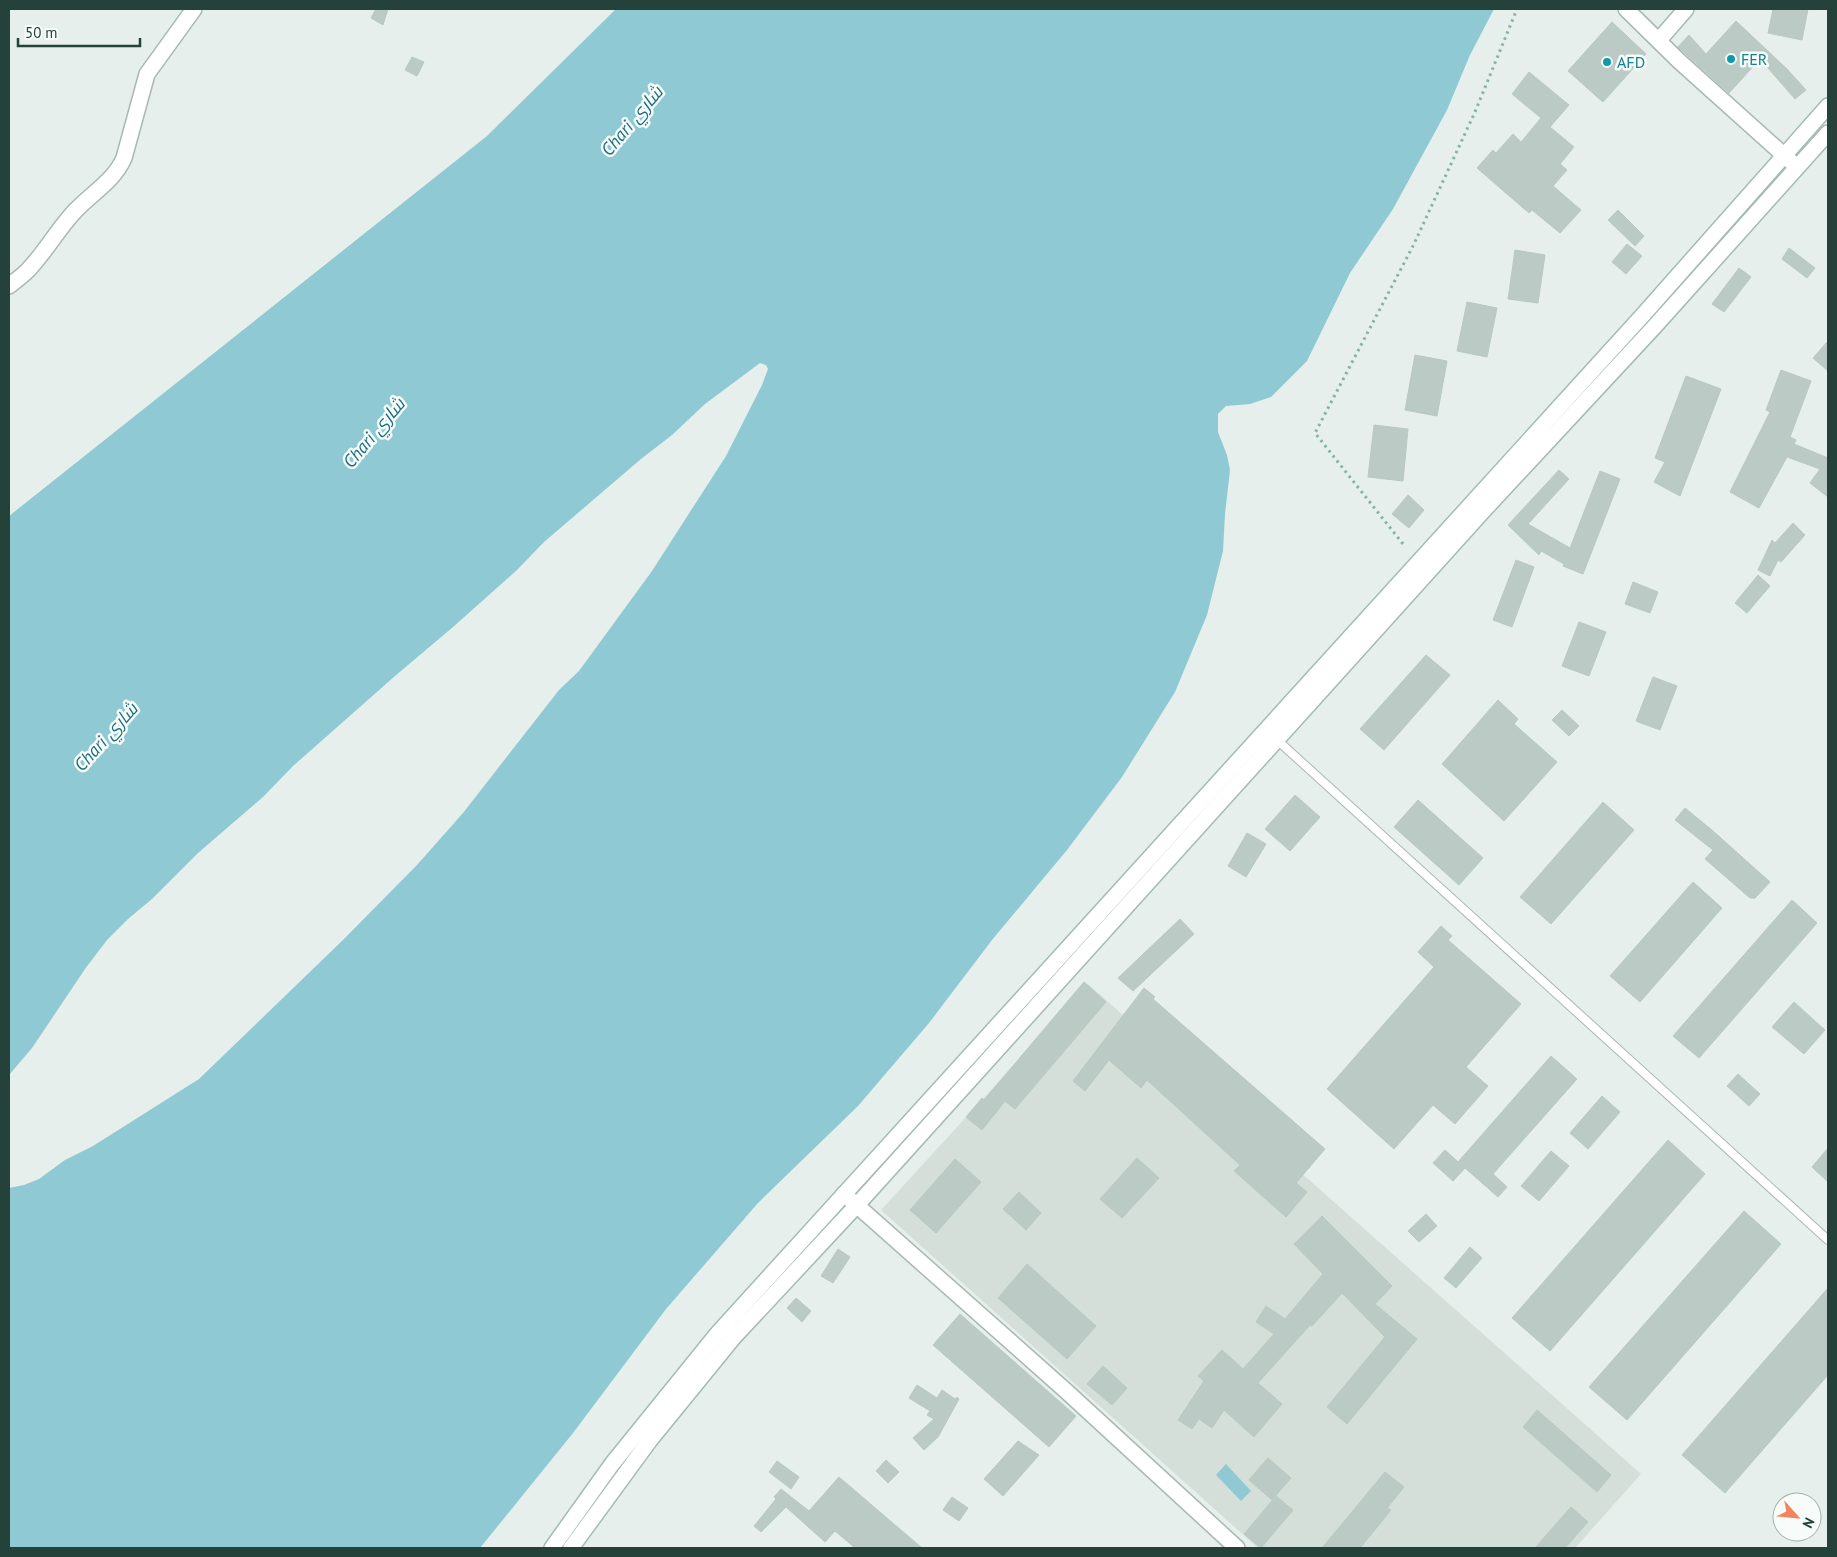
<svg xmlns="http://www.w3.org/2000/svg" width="1837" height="1557" font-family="'PT Sans',Cairo,sans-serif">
  <rect width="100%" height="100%" fill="#e6efeb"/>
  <!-- built -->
  <path fill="#d4dfda" d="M1088 984 1641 1474 1575 1548H1258L881 1210Z"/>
  <!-- water -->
  <g fill="#8ec9d4">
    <path d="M616 9H1494L1470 55 1447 110 1393 209 1350 273 1307 361 1271 397 1250 404 1226 406 1218 414V432L1227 455 1230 470 1225 514 1223 551 1207 615 1175 692 1122 777 1067 850 992 940 929 1023 858 1106 758 1203 666 1309 573 1433 480 1548H9V1188L24 1185 39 1179 65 1160 93 1146 199 1079 343 940 417 865 463 813 559 690 579 671 652 571 726 456 762 385 768 369 766 365 760 363 705 404 672 435 641 459 544 542 517 570 453 627 395 676 293 766 263 797 198 853 152 899 128 919 107 940 85 969 32 1048 9 1075V516L487 136Z"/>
    <path d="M1226 1464 1251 1491 1241 1501 1216 1475Z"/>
  </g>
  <!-- building -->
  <g fill="#bbcac4" stroke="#b8c9c2">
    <path d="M376 9H388L383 25 371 18Z"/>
    <path d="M1773 9H1808L1802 40 1768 33Z"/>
    <path d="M1736 21 1787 69 1806 90 1795 99 1760 59 1729 93 1678 47 1689 35 1706 54Z"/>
    <path d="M1612 22 1646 54 1603 102 1568 71Z"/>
    <path d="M412 57 424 62 417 76 405 70Z"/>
    <path d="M1529 72 1569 105 1550 127 1574 147 1560 164 1567 170 1553 186 1581 210 1560 233 1532 210 1529 213 1477 168 1493 150 1496 153 1513 134 1521 142 1541 118 1512 94Z"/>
    <path d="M1618 210 1644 236 1635 246 1608 220Z"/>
    <path d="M1627 244 1642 256 1626 274 1612 262Z"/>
    <path d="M1789 248 1815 268 1807 278 1782 259Z"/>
    <path d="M1515 250 1545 255 1538 303 1508 299Z"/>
    <path d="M1739 268 1751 277 1724 312 1712 304Z"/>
    <path d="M1467 302 1497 308 1487 357 1457 351Z"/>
    <path d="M1828 341V371L1813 358Z"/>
    <path d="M1415 355 1447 361 1437 416 1405 410Z"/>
    <path d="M1781 370 1811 381 1790 437 1796 440 1794 444 1828 458V497L1810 483 1820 469 1787 457 1759 508 1730 492 1770 412 1766 410Z"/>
    <path d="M1686 376 1721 389 1680 496 1654 482 1665 462 1655 458Z"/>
    <path d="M1374 425 1408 429 1403 481 1368 477Z"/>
    <path d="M1559 470 1569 479 1528 524 1570 548 1600 471 1620 479 1583 574 1563 566 1564 564 1541 551 1539 555 1508 525Z"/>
    <path d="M1408 495 1424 510 1409 528 1392 514Z"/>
    <path d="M1793 523 1805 535 1781 562 1778 560 1770 576 1758 570 1772 540 1775 543Z"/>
    <path d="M1516 560 1534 567 1512 627 1493 620Z"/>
    <path d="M1758 575 1770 586 1747 613 1735 603Z"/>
    <path d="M1633 582 1658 592 1650 613 1625 604Z"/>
    <path d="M1579 622 1606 632 1589 676 1562 666Z"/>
    <path d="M1426 655 1450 675 1384 750 1360 729Z"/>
    <path d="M1653 677 1677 686 1660 730 1636 721Z"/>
    <path d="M1498 700 1518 719 1514 724 1557 762 1504 821 1442 764Z"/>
    <path d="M1562 710 1579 726 1569 736 1552 720Z"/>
    <path d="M1295 795 1320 817 1290 851 1265 829Z"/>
    <path d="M1418 800 1483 858 1459 885 1394 827Z"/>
    <path d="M1603 802 1634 830 1551 924 1520 897Z"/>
    <path d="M1685 808 1713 831 1770 882 1755 898H1750L1705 859 1713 850 1675 820Z"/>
    <path d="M1247 833 1266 844 1246 877 1228 866Z"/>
    <path d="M1693 882 1722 908 1640 1002 1610 976Z"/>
    <path d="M1792 900 1817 923 1699 1058 1673 1036Z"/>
    <path d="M1180 919 1194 934 1133 991 1118 978Z"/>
    <path d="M1441 926 1452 936 1448 940 1521 1004 1466 1067 1488 1086 1455 1124 1433 1105 1394 1149 1327 1089 1434 967 1418 952Z"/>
    <path d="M1084 982 1106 1002 1015 1109 1005 1101 982 1130 966 1117 982 1098 984 1100Z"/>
    <path d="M1144 988 1155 997 1153 999 1325 1149 1296 1183 1307 1192 1286 1217 1234 1171 1240 1165 1147 1080 1141 1088 1109 1060 1085 1091 1073 1081Z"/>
    <path d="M1794 1002 1825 1030 1804 1054 1772 1027Z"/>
    <path d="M1551 1056 1577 1079 1493 1174 1507 1187 1498 1197 1465 1168 1453 1181 1433 1163 1445 1150 1458 1162Z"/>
    <path d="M1738 1074 1760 1094 1749 1106 1727 1086Z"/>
    <path d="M1602 1096 1620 1112 1588 1149 1570 1133Z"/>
    <path d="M1668 1140 1705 1174 1550 1351 1512 1318Z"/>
    <path d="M1828 1148V1182L1812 1167Z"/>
    <path d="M1551 1151 1569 1166 1539 1201 1521 1186Z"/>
    <path d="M1137 1158 1159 1178 1122 1218 1100 1199Z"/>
    <path d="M955 1159 981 1182 936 1233 910 1210Z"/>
    <path d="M1019 1192 1041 1213 1026 1230 1003 1209Z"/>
    <path d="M1744 1211 1781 1244 1627 1420 1589 1387Z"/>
    <path d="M1426 1214 1437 1226 1419 1242 1408 1231Z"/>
    <path d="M1322 1216 1392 1286 1375 1304 1417 1339 1347 1424 1327 1407 1385 1337 1342 1293 1312 1326 1310 1325 1258 1383 1282 1404 1254 1437 1224 1410 1212 1428 1199 1419 1192 1429 1178 1420 1204 1381 1198 1376 1222 1350 1243 1369 1274 1334 1256 1322 1266 1306 1285 1319 1323 1274 1294 1244Z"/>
    <path d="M1470 1247 1482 1258 1456 1288 1444 1278Z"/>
    <path d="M838 1249 850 1257 833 1283 821 1276Z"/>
    <path d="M1027 1264 1096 1326 1067 1359 998 1298Z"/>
    <path d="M1828 1288V1375L1725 1493 1682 1455Z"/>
    <path d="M796 1298 811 1311 802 1322 787 1308Z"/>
    <path d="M960 1314 1076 1416 1049 1447 933 1345Z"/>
    <path d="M1103 1366 1127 1388 1112 1405 1087 1384Z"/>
    <path d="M917 1385 937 1398 942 1390 955 1399 957 1397 959 1399 938 1437 924 1450 913 1438 934 1419 927 1415 930 1411 909 1398Z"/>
    <path d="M1537 1410 1611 1475 1597 1492 1523 1427Z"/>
    <path d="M1018 1441 1039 1455 1003 1496 984 1479Z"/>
    <path d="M1268 1458 1291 1478 1272 1500 1249 1480Z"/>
    <path d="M886 1460 899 1472 888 1483 876 1471Z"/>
    <path d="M777 1461 799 1477 791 1489 769 1472Z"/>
    <path d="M1385 1472 1404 1487 1387 1508 1391 1510 1360 1548H1322Z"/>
    <path d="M839 1477 922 1548H855L835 1531 825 1542 786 1507 761 1532 754 1526 776 1499 774 1497 781 1489 809 1511Z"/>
    <path d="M1276 1496 1293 1510 1261 1548 1244 1534Z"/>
    <path d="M952 1497 968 1508 959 1521 943 1510Z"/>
    <path d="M1571 1507 1588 1522 1565 1548H1535Z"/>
  </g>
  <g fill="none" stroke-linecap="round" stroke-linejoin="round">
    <defs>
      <path id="lane" d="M1276 739 1828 1240"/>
      <g id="street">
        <path d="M1626 9 1679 61 1797 167"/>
        <path d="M1659 40 1686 9"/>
        <path d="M9 286C16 280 24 275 29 269 46 251 58 229 75 211 92 193 114 181 124 158L147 74 194 9"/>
        <path d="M844 1194 1065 1390 1237 1548"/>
      </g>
      <g id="secondary">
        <path d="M552 1548 612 1464 718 1333 1643 315 1828 106"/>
        <path d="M571 1548 650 1440 733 1338 857 1205 1484 510 1655 326 1828 133"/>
      </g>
    </defs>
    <!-- lane casing -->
    <use href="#lane" stroke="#a8b8b2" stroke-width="10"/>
    <!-- street casing -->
    <use href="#street" stroke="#a8b8b2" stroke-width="18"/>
    <!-- secondary casing -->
    <use href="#secondary" stroke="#a4bbb3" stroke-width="18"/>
    <!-- path -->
    <path stroke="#86b3a5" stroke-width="3" stroke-dasharray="2.5 4" stroke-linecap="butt" d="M1403 544 1315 433 1414 244 1475 112 1517 9"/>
    <!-- lane -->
    <use href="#lane" stroke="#fff" stroke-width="8"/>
    <!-- street -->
    <use href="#street" stroke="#fff" stroke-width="15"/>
    <!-- secondary -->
    <use href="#secondary" stroke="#fff" stroke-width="15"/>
  </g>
  <!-- markers -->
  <g fill="#0f9aa8" stroke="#f7fbf9" stroke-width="2">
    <circle cx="1731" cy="59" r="5"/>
    <circle cx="1607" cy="62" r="5"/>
  </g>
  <g text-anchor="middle" stroke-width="5" stroke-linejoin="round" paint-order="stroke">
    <!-- culture labels -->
    <g font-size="16" fill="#0d838f" stroke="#f7fbf9" text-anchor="start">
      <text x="1741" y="65">FER</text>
      <text x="1617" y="68">AFD</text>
    </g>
    <!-- water labels -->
    <g font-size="18" font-style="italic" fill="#1c6f80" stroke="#f7fbf9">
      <text transform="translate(632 121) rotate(-50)" y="6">Chari شاري</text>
      <text transform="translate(374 433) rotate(-50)" y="6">Chari شاري</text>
      <text transform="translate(106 737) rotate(-48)" y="6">Chari شاري</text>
    </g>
  </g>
  <!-- border -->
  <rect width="1837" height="1557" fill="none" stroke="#24423a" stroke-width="20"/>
  <!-- north arrow -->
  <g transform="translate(1797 1517) rotate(117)"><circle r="24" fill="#f7fbf9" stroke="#a3b1ad"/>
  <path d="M0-4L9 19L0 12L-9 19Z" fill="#f4845f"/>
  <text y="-8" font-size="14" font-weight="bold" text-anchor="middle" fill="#24423a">N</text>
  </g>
  <!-- scale -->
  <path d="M18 38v8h122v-8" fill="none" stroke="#24423a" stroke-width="2.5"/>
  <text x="25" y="38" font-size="15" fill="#24423a" stroke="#f7fbf9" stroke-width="4" paint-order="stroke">50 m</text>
</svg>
